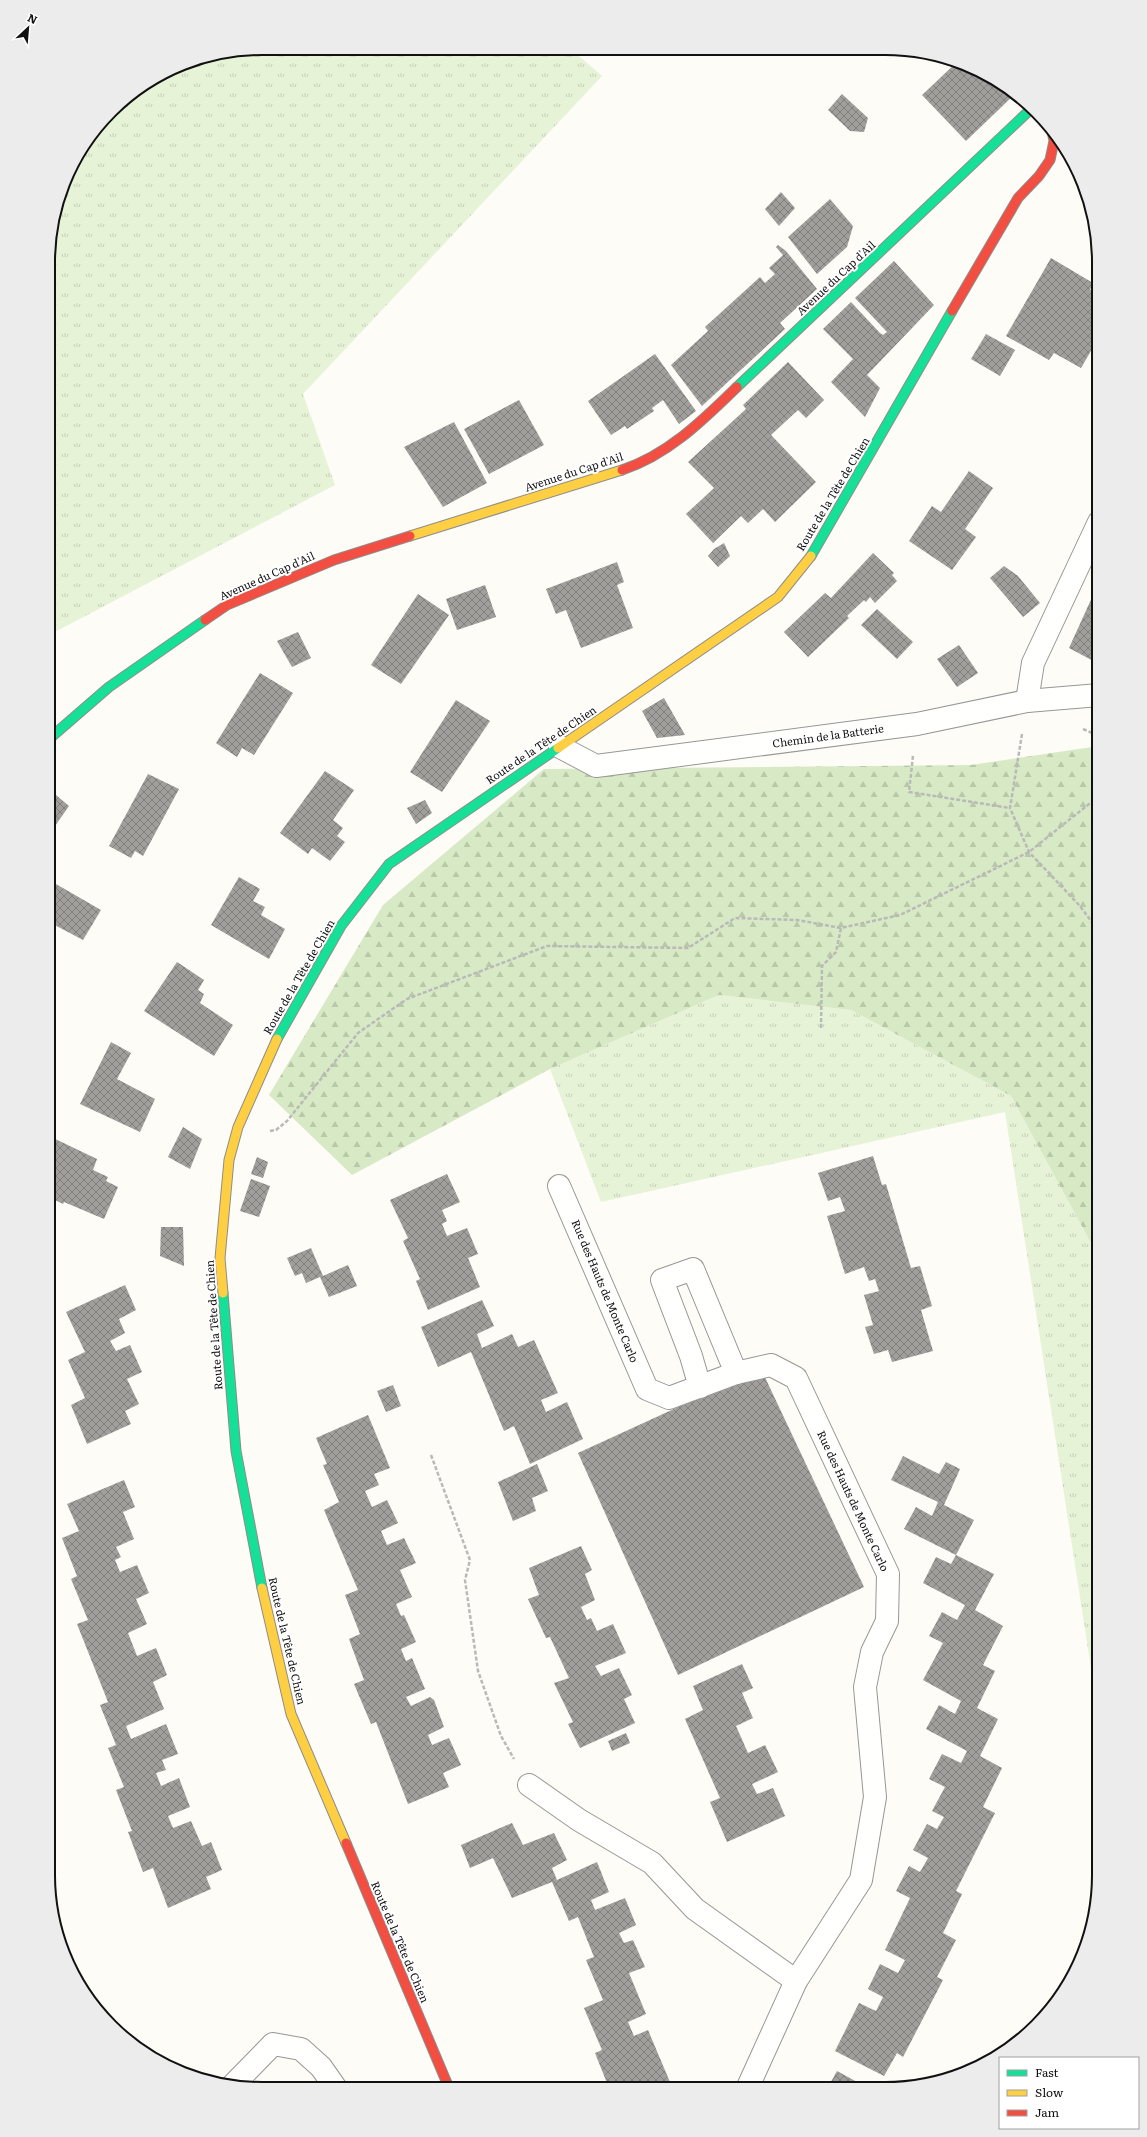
<svg xmlns="http://www.w3.org/2000/svg" width="1147" height="2137" font-family="Literata,serif">
  <defs>
    <pattern id="grass-tufts" width="24" height="20" patternUnits="userSpaceOnUse"><rect width="24" height="20" fill="#e7f3d7"/><path d="M3 7l-1-3M5 7V3M7 7l1-3M15 17l-1-3M17 17v-4M19 17l1-3" fill="none" stroke="#c5cfb8"/></pattern>
    <pattern id="forest-firs" width="22" height="20" patternUnits="userSpaceOnUse"><rect width="22" height="20" fill="#d8eac5"/><path d="M5 1l3.5 6h-7zM16 11l3.5 6h-7z" fill="#b8c8a8"/></pattern>
    <pattern id="building-cross-hatch" width="8" height="8" patternUnits="userSpaceOnUse"><rect width="8" height="8" fill="#a19f9c"/><path d="M0 0l8 8M0 8l8-8" fill="none" stroke="#82807e"/></pattern>
  </defs>
  <rect width="100%" height="100%" fill="#fdfcf7"/>
  <!-- grass -->
  <g fill="url(#grass-tufts)">
    <path d="M262 48 572 50 602 76 303 394 335 485 49 635 50 235 70 167 121 101 181 64Z"/>
    <path d="M719 995 851 1010 1011 1096 1099 1258V1720L1005 1112 601 1202 550 1069Z"/>
  </g>
  <!-- forest -->
  <path fill="url(#forest-firs)" d="M1099 746V1258L1011 1096 851 1010 719 995 550 1069 352 1175 269 1095 383 905 544 769 971 765Z"/>
  <!-- building -->
  <g fill="url(#building-cross-hatch)">
    <path d="M957 62 979 70 1015 94 966 141 922 95Z"/>
    <path d="M842 94 868 118 864 132 850 131 828 110Z"/>
    <path d="M781 192 795 208 779 226 765 209Z"/>
    <path d="M830 199 853 226 847 247 817 274 788 237Z"/>
    <path d="M778 245 786 251 817 289 780 323 785 329 702 406 671 365 708 331 705 327 760 277 765 283 775 274 769 268 783 255 776 247Z"/>
    <path d="M1051 258 1093 283 1090 290 1099 295V337L1081 368 1054 353 1049 360 1006 336Z"/>
    <path d="M894 261 934 305 867 375 880 388 865 417 831 382 853 359 823 329 851 302 880 333 883 335 887 332 855 298Z"/>
    <path d="M986 334 1015 350 1000 376 971 359Z"/>
    <path d="M655 354 696 411 679 424 663 400 652 408 654 411 627 429 625 426 611 435 588 401Z"/>
    <path d="M788 362 824 400 806 418 798 410 771 435 816 482 775 522 763 509 748 523 741 516 713 543 686 514 714 488 688 462 746 409 743 405Z"/>
    <path d="M519 400 544 445 489 474 464 429Z"/>
    <path d="M454 422 487 483 443 507 404 447Z"/>
    <path d="M969 471 993 488 965 529 976 537 952 570 909 541 932 506 941 512Z"/>
    <path d="M724 543 730 556 718 567 708 556 714 549Z"/>
    <path d="M873 553 894 573 892 575 897 581 875 603 870 597 866 602 864 600 847 616 849 618 808 657 784 632 825 593 831 598Z"/>
    <path d="M617 562 624 582 617 585 633 628 581 648 566 610 556 614 546 589Z"/>
    <path d="M1004 566 1018 576 1040 603 1023 617 990 578Z"/>
    <path d="M1099 582V664L1069 648Z"/>
    <path d="M485 585 496 617 457 630 446 599Z"/>
    <path d="M418 594 449 615 401 684 371 665Z"/>
    <path d="M877 609 913 642 897 659 861 625Z"/>
    <path d="M298 632 311 658 292 667 277 641Z"/>
    <path d="M959 645 978 673 957 687 937 659Z"/>
    <path d="M260 673 293 693 254 755 242 748 237 757 216 743Z"/>
    <path d="M664 698 685 735 657 738 642 711Z"/>
    <path d="M456 700 490 721 442 792 410 772Z"/>
    <path d="M325 771 354 790 333 820 343 828 337 836 345 842 330 861 312 848 308 854 280 833Z"/>
    <path d="M148 774 179 789 143 856 135 851 131 858 109 846Z"/>
    <path d="M49 789 69 806 55 826 49 822Z"/>
    <path d="M425 800 432 813 416 824 407 808Z"/>
    <path d="M239 877 260 889 253 901 265 907 261 915 285 929 269 959 211 925Z"/>
    <path d="M49 880 101 910 83 940 49 922Z"/>
    <path d="M177 962 204 980 198 990 204 994 200 1003 233 1025 214 1056 144 1011Z"/>
    <path d="M111 1042 131 1053 117 1079 155 1099 140 1132 80 1104Z"/>
    <path d="M183 1127 202 1139 190 1169 168 1157Z"/>
    <path d="M49 1136 97 1159 93 1170 108 1177 106 1181 118 1187 104 1219 64 1202 63 1204 49 1197Z"/>
    <path d="M873 1156 882 1185 886 1184 911 1268 920 1266 932 1306 921 1310 933 1351 892 1362 888 1350 874 1354 865 1327 873 1325 864 1295 879 1291 875 1279 869 1281 864 1267 845 1274 827 1216 845 1211 840 1197 828 1201 818 1173Z"/>
    <path d="M257 1157 268 1162 263 1178 251 1174Z"/>
    <path d="M447 1174 460 1202 442 1210 447 1221 442 1224 447 1236 467 1228 478 1254 468 1258 480 1287 428 1310 416 1281 420 1279 403 1241 408 1238 390 1200Z"/>
    <path d="M251 1179 270 1186 259 1217 240 1211Z"/>
    <path d="M161 1227H183L184 1266 160 1256Z"/>
    <path d="M311 1248 323 1276 348 1265 357 1286 329 1297 320 1277 306 1283 302 1273 295 1276 287 1258Z"/>
    <path d="M125 1285 136 1310 119 1319 125 1333 110 1341 116 1351 130 1345 142 1372 127 1379 139 1404 125 1411 131 1424 87 1444 71 1405 85 1398 68 1360 85 1352 66 1312Z"/>
    <path d="M482 1300 494 1326 477 1334 482 1348 512 1334 518 1347 534 1340 558 1393 541 1400 546 1412 567 1402 583 1439 530 1464 514 1426 504 1431 471 1352 438 1367 421 1327Z"/>
    <path d="M761 1369 864 1587 678 1675 578 1453Z"/>
    <path d="M393 1385 401 1406 386 1412 377 1391Z"/>
    <path d="M368 1415 390 1468 374 1474 379 1485 365 1491 372 1507 387 1500 398 1523 381 1531 387 1545 404 1538 416 1563 400 1570 412 1597 396 1604 401 1616 404 1615 416 1642 401 1649 406 1661 412 1658 425 1689 406 1697 411 1706 430 1697 434 1700 444 1727 428 1735 432 1745 449 1738 461 1765 443 1773 449 1787 408 1804 376 1722 371 1724 354 1684 364 1680 349 1639 360 1634 345 1595 358 1590 324 1510 339 1502 323 1465 327 1464 316 1438Z"/>
    <path d="M903 1456 939 1474 946 1462 960 1469 944 1505 974 1520 956 1555 904 1529 916 1507 932 1516 938 1502 891 1480Z"/>
    <path d="M537 1464 548 1491 532 1498 536 1511 513 1521 498 1482Z"/>
    <path d="M124 1480 135 1507 123 1512 134 1539 116 1547 121 1557 115 1560 120 1572 137 1565 149 1593 136 1599 147 1624 128 1633 137 1656 156 1648 167 1675 153 1682 164 1709 126 1726 131 1739 166 1724 178 1754 162 1760 166 1770 156 1773 161 1786 179 1778 190 1807 168 1816 173 1828 191 1821 202 1846 211 1842 222 1870 206 1877 211 1889 168 1908 153 1868 143 1872 128 1832 132 1831 116 1790 124 1787 108 1748 116 1745 100 1705 108 1702 77 1624 88 1620 71 1579 77 1576 62 1538 79 1531 67 1504Z"/>
    <path d="M581 1546 592 1570 585 1574 595 1600 581 1607 587 1620 591 1618 597 1631 613 1624 626 1653 595 1666 601 1676 619 1668 632 1695 624 1699 635 1723 580 1748 568 1724 573 1722 554 1683 569 1678 550 1637 546 1638 528 1599 539 1595 529 1568Z"/>
    <path d="M956 1555 994 1574 975 1610 1003 1626 983 1665 995 1671 977 1708 998 1719 980 1756 1002 1768 983 1807 995 1813 956 1891 962 1894 943 1933 956 1940 937 1977 943 1980 903 2057 897 2053 884 2076 835 2051 859 2003 876 2011 883 1997 868 1989 880 1964 898 1973 905 1960 885 1950 910 1898 896 1891 909 1866 920 1872 928 1858 913 1850 927 1824 937 1829 944 1817 932 1811 945 1787 929 1779 942 1754 961 1763 967 1751 926 1729 939 1705 955 1714 961 1701 923 1680 943 1643 929 1636 942 1612 957 1620 965 1605 923 1583 936 1557 951 1564Z"/>
    <path d="M742 1664 753 1688 742 1693 753 1718 736 1726 748 1753 765 1745 778 1772 752 1784 757 1794 773 1788 785 1816 727 1842 710 1802 720 1798 685 1719 703 1710 693 1686Z"/>
    <path d="M626 1733 630 1743 612 1751 608 1741Z"/>
    <path d="M512 1823 523 1845 554 1833 567 1860 552 1868 557 1880 597 1862 609 1892 591 1900 595 1910 625 1898 636 1925 619 1933 624 1943 633 1940 645 1967 629 1973 646 2014 628 2022 634 2036 648 2030 670 2082 654 2088H609L595 2053 602 2050 584 2008 603 2000 586 1960 594 1957 578 1917 569 1921 552 1882 512 1898 493 1858 470 1868 461 1845Z"/>
    <path d="M837 2071 870 2089H827Z"/>
  </g>
  <g fill="none" stroke-linecap="round" stroke-linejoin="round">
    <defs>
      <g id="lane">
        <path d="M559 1186 647 1389 669 1398 736 1373 771 1365 796 1378 888 1574 887 1621 872 1652 865 1687 875 1797 861 1880 796 1981 747 2089"/>
        <path d="M700 1387 691 1356 662 1280 693 1269 736 1373"/>
        <path d="M529 1785 579 1820 652 1863 695 1909 796 1981"/>
        <path d="M232 2086 273 2044 301 2049 321 2067 335 2087"/>
      </g>
      <g id="street">
        <path d="M1027 701 1033 663 1099 522"/>
        <path d="M560 747 596 766 917 724 1027 701 1099 695"/>
      </g>
      <g id="fast">
        <path d="M737 387 1032 108"/>
        <path d="M811 556 952 311"/>
        <path d="M49 739 109 687 205 620"/>
        <path d="M277 1039 341 926 389 864 558 748"/>
        <path d="M223 1293 236 1451 262 1588"/>
      </g>
      <g id="slow">
        <path d="M410 536 622 470"/>
        <path d="M558 748 778 597 811 556"/>
        <path d="M223 1293 220 1258 229 1160 238 1127 277 1039"/>
        <path d="M262 1588 291 1714 346 1843"/>
      </g>
      <g id="jam">
        <path d="M952 311 1018 198 1039 176 1050 160 1054 141 1052 131"/>
        <path d="M622 470C668 455 703 420 737 387"/>
        <path d="M205 620 227 605 334 560 410 536"/>
        <path d="M346 1843 449 2088"/>
      </g>
    </defs>
    <!-- lane casing -->
    <use href="#lane" stroke="#979795" stroke-width="24"/>
    <!-- street casing -->
    <use href="#street" stroke="#979795" stroke-width="24"/>
    <!-- fast casing -->
    <use href="#fast" stroke="#8e8d8b" stroke-width="11"/>
    <!-- slow casing -->
    <use href="#slow" stroke="#8e8d8b" stroke-width="11"/>
    <!-- jam casing -->
    <use href="#jam" stroke="#8e8d8b" stroke-width="11"/>
    <!-- path -->
    <g stroke="#b9b9b8" stroke-width="2.5" stroke-dasharray="4 2" stroke-linecap="butt">
      <path d="M1083 729 1099 736"/>
      <path d="M1022 734 1010 808 1029 852 1080 906 1099 932"/>
      <path d="M913 756 909 792 1010 808"/>
      <path d="M821 1028 822 966 836 952 841 928"/>
      <path d="M270 1131 276 1130 287 1121 358 1033 407 999 547 946 688 948 735 918 797 920 841 928 900 915 1029 852 1099 796"/>
      <path d="M431 1455 470 1560 465 1580 478 1671 501 1736 514 1759"/>
    </g>
    <!-- lane -->
    <use href="#lane" stroke="#fffffe" stroke-width="22"/>
    <!-- street -->
    <use href="#street" stroke="#fffffe" stroke-width="22"/>
    <!-- fast -->
    <use href="#fast" stroke="#16e098" stroke-width="9"/>
    <!-- slow -->
    <use href="#slow" stroke="#ffcf43" stroke-width="9"/>
    <!-- jam -->
    <use href="#jam" stroke="#f24e42" stroke-width="9"/>
  </g>
  <g text-anchor="middle" stroke-width="4" stroke-linejoin="round" paint-order="stroke">
    <!-- street labels -->
    <g font-size="11" fill="#111" stroke="#fff">
      <text transform="translate(836 278) rotate(-43)" y="4">Avenue du Cap d'Ail</text>
      <text transform="translate(574 472) rotate(-18)" y="4">Avenue du Cap d'Ail</text>
      <text transform="translate(833 494) rotate(-59)" y="4">Route de la Tête de Chien</text>
      <text transform="translate(267 576) rotate(-24)" y="4">Avenue du Cap d'Ail</text>
      <text transform="translate(828 736) rotate(-8)" y="4">Chemin de la Batterie</text>
      <text transform="translate(541 745) rotate(-34)" y="4">Route de la Tête de Chien</text>
      <text transform="translate(299 977) rotate(-60)" y="4">Route de la Tête de Chien</text>
      <text transform="translate(605 1291) rotate(67)" y="4">Rue des Hauts de Monte Carlo</text>
      <text transform="translate(214 1325) rotate(-94)" y="4">Route de la Tête de Chien</text>
      <text transform="translate(853 1501) rotate(65)" y="4">Rue des Hauts de Monte Carlo</text>
      <text transform="translate(287 1641) rotate(77)" y="4">Route de la Tête de Chien</text>
      <text transform="translate(400 1942) rotate(67)" y="4">Route de la Tête de Chien</text>
    </g>
  </g>
  <!-- crop -->
  <path d="M0 0H1147V2137H0ZM262 55H885A207 207 0 0 1 1092 262V1875A207 207 0 0 1 885 2082H262A207 207 0 0 1 55 1875V262A207 207 0 0 1 262 55Z" fill="#ececec" fill-rule="evenodd"/>
  <path fill="none" stroke="#111" stroke-width="2" d="M262 55H885A207 207 0 0 1 1092 262V1875A207 207 0 0 1 885 2082H262A207 207 0 0 1 55 1875V262A207 207 0 0 1 262 55Z"/>
  <!-- legend -->
  <rect x="999" y="2057" width="140" height="72" fill="#ffffff" stroke="#a0a0a0"/>
  <rect x="1007" y="2070" width="20" height="6" fill="#16e098" stroke="#a0a0a0"/>
  <text x="1035" y="2077" font-size="12" fill="#111111">Fast</text>
  <rect x="1007" y="2090" width="20" height="6" fill="#ffcf43" stroke="#a0a0a0"/>
  <text x="1035" y="2097" font-size="12" fill="#111111">Slow</text>
  <rect x="1007" y="2110" width="20" height="6" fill="#f24e42" stroke="#a0a0a0"/>
  <text x="1035" y="2117" font-size="12" fill="#111111">Jam</text>
  <!-- north arrow -->
  <g transform="translate(28 28) rotate(26)" stroke="#ffffff" stroke-width="3" paint-order="stroke">
  <path d="M0-3L7 15L0 10L-7 15Z" fill="#111111"/>
  <text y="-6" font-size="11" font-weight="bold" text-anchor="middle" fill="#111111">N</text>
  </g>
</svg>
